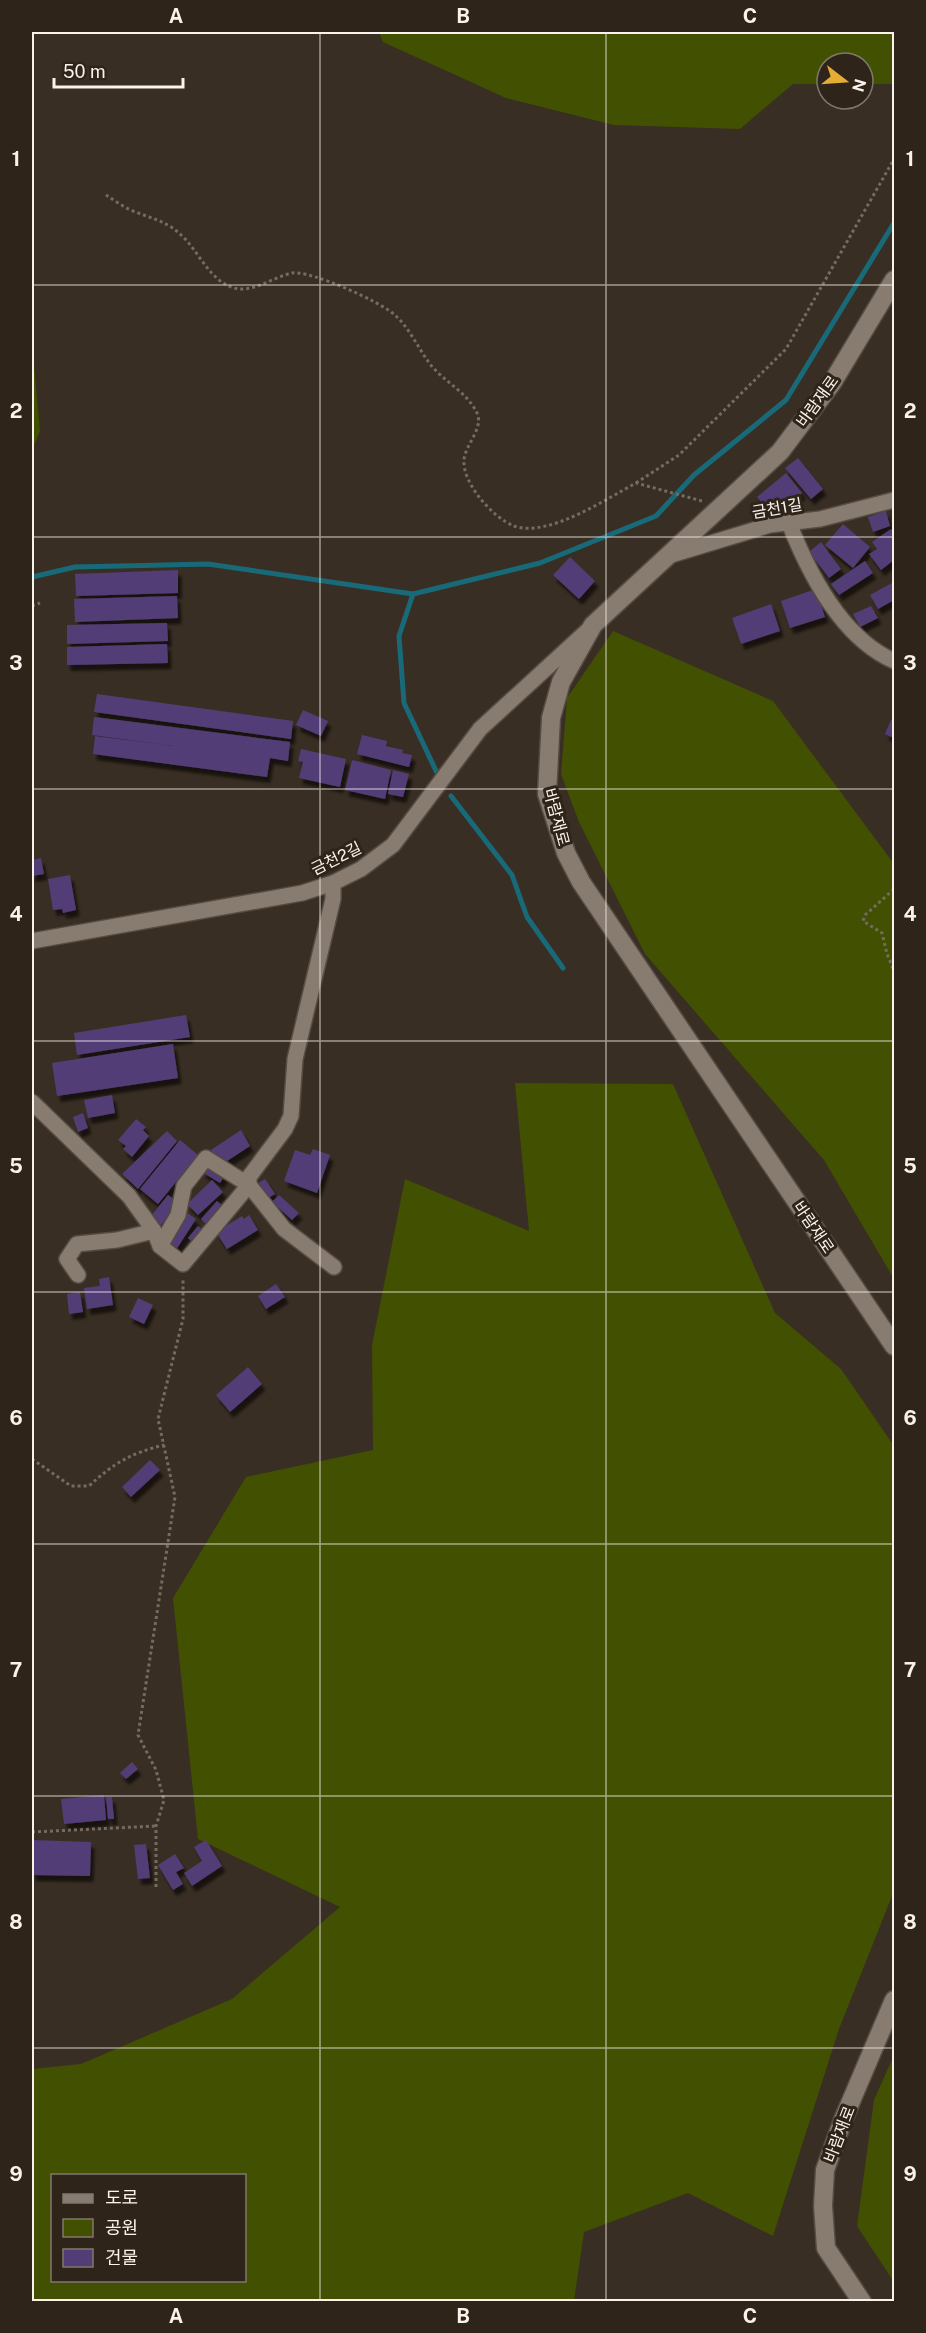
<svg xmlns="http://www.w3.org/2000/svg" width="926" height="2333" font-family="'Public Sans','Noto Sans KR',sans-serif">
  <defs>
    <filter id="shadow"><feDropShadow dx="3.5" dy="6" stdDeviation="1.5" flood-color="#0009"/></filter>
  </defs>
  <rect width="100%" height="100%" fill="#392e23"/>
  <!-- green -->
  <g fill="#425001" fill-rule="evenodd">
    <path d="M379 32H894V84H863V63H827V84H793L740 129 614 125 506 98 383 42Z"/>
    <path d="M32 342 40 431 32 450Z"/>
    <path d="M613 631 773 701 894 864V1279L824 1160 645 954 579 822 561 774 567 698Z"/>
    <path d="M515 1083 673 1084 775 1313 841 1369 894 1446V1891L839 2029 773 2236 688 2193 584 2232 574 2301 32 2302V2069L81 2064 232 1999 340 1907 198 1839 173 1598 246 1477 373 1450 372 1345 405 1179 529 1231ZM52 2176H244V2280H52Z"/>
    <path d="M894 2055V2282L857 2226 874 2100Z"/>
  </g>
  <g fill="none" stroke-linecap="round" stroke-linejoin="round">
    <!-- stream -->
    <g stroke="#196a79" stroke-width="5">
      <path d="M32 577 75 567 208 564 413 594 540 563 656 516 694 475 786 400 894 223"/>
      <path d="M413 594 399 636 404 703 438 775"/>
      <path d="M451 796 512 875 527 917 563 968"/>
    </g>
  </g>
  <!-- building -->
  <g fill="#523d77" filter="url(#shadow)">
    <path d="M798 458 823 489 811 499 785 468Z"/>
    <path d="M786 473 802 493 792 502 789 498 771 513 757 497Z"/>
    <path d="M886 511 890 526 873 532 868 517Z"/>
    <path d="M843 524 870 547 853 568 825 545Z"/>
    <path d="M891 529 894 534V560L881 570 869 554 877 549 872 542Z"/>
    <path d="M821 542 841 569 829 578 809 552Z"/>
    <path d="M570 557 595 581 579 599 553 575Z"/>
    <path d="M865 561 873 573 839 595 831 584Z"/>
    <path d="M178 570V593L76 596 75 574Z"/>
    <path d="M894 582V600L878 609 870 595Z"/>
    <path d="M816 589 825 617 790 628 781 601Z"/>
    <path d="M177 596 178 618 75 622 74 599Z"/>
    <path d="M771 604 780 631 741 644 732 618Z"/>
    <path d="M871 606 878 618 860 627 853 614Z"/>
    <path d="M167 623 168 641 67 644V625Z"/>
    <path d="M167 644 168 663 67 665V647Z"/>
    <path d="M97 694 293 721 291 739 94 712Z"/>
    <path d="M303 710 328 721 321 736 296 725Z"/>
    <path d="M94 717 290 742 288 761 270 758 267 777 93 754 95 736 173 746 92 735Z"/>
    <path d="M891 720 894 721V738L885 734Z"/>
    <path d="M362 735 387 741 386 746 403 750 402 753 412 755 409 767 357 754Z"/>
    <path d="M301 749 346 759 340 787 299 778 303 762 298 761Z"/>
    <path d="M352 760 391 770 385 799 345 790Z"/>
    <path d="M393 770 409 774 403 797 388 794Z"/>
    <path d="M41 858 44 874 32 876V860Z"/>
    <path d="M70 875 76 910 63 913 62 909 53 910 48 879Z"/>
    <path d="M186 1015 190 1037 77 1055 74 1033Z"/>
    <path d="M173 1044 178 1078 57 1096 52 1063Z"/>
    <path d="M112 1095 115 1113 88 1118 84 1100Z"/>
    <path d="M83 1113 88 1128 78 1132 73 1117Z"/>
    <path d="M136 1119 146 1127 143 1130 149 1136 132 1157 123 1149 126 1146 118 1140Z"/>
    <path d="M241 1130 250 1146 221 1165 211 1150Z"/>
    <path d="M167 1131 177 1141 138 1189 122 1174Z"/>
    <path d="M180 1140 198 1155 158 1204 140 1189Z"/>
    <path d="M313 1149 330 1155 317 1193 284 1181 295 1150 310 1155Z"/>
    <path d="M208 1163 225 1175 220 1183 202 1172Z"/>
    <path d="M265 1179 275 1194 265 1200 255 1185Z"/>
    <path d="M212 1180 223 1192 198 1215 187 1204Z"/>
    <path d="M168 1195 179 1203 161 1225 151 1216Z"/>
    <path d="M279 1195 299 1213 292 1220 272 1202Z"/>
    <path d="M217 1201 225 1208 208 1226 201 1219Z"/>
    <path d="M186 1212 196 1219 176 1250 166 1243Z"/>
    <path d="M249 1215 258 1230 227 1249 216 1232 242 1216 244 1219Z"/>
    <path d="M198 1226 206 1233 196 1245 188 1238Z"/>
    <path d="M109 1277 113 1305 87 1309 84 1288 100 1286 99 1279Z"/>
    <path d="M276 1284 285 1297 266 1309 258 1296Z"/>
    <path d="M80 1292 83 1312 69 1314 67 1294Z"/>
    <path d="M138 1298 153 1305 144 1324 129 1317Z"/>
    <path d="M248 1367 262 1384 230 1412 216 1395Z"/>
    <path d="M150 1460 160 1470 131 1497 122 1487Z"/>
    <path d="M132 1762 138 1769 126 1779 120 1773Z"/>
    <path d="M104 1795 106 1820 64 1824 61 1799Z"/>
    <path d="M106 1797H112L114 1819H108Z"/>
    <path d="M32 1840 91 1842 90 1876 32 1875Z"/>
    <path d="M206 1840 222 1866 192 1886 184 1873 202 1861 194 1847Z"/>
    <path d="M146 1844 150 1878 138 1879 134 1845Z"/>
    <path d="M175 1854 184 1868 176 1872 183 1884 173 1890 158 1865Z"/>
  </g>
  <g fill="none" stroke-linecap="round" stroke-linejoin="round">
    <defs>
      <g id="street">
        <path d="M789 523C809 574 842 638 894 661"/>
        <path d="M668 556 770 525 820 519 894 500"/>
        <path d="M32 941 302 893 333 883 361 869 393 845 480 729 587 631"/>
        <path d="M32 1102 129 1196 154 1231 160 1246 183 1264 249 1185V1177L285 1129 291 1116 295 1059 333 899V883"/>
        <path d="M160 1246 178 1215 184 1186 206 1158 249 1185 284 1229 334 1267"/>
        <path d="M78 1275 67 1259 77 1244 117 1240 154 1231"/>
      </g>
      <g id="secondary">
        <path d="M894 280 832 383 780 452 593 625 561 682 551 718 547 794 566 853 581 882 894 1346"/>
        <path d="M862 2302 826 2248 823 2206 825 2170 843 2120 894 2000"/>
      </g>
    </defs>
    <!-- street casing -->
    <use href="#street" stroke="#544b42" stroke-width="18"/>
    <!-- secondary casing -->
    <use href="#secondary" stroke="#544b42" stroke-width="21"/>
    <!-- path -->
    <g stroke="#756b61" stroke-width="3" stroke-dasharray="3 3" stroke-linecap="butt">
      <path d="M106 195C114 200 123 207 133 211 150 218 167 221 181 235 198 250 208 278 231 287 250 295 273 277 292 273 310 270 382 302 396 316 410 329 418 348 430 364 443 381 467 392 477 413 484 428 465 445 464 460 462 483 493 518 514 526 548 538 606 499 636 483L702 501"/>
      <path d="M636 483 679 455 786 349 894 159"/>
      <path d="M32 606 40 603"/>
      <path d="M894 889 865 915 863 921 882 933 887 954 894 971"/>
      <path d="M32 1459 71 1486H89C114 1463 131 1453 164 1445"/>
      <path d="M32 1832 156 1826"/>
      <path d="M156 1887V1826L164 1800 156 1770 138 1735 175 1497 158 1419 183 1319V1279"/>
    </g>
    <!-- street -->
    <use href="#street" stroke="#887b6f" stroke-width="15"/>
    <!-- secondary -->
    <use href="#secondary" stroke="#887b6f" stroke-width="18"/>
  </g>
  <!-- grid -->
  <path fill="none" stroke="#faf3ec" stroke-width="1.5" stroke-opacity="0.55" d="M320 32V2302M606 32V2302M32 285H894M32 537H894M32 789H894M32 1041H894M32 1292H894M32 1544H894M32 1796H894M32 2048H894"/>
  <g text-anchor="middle" stroke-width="6" stroke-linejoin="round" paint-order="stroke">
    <!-- street labels -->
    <g font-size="16" fill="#faf3ec" stroke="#2e2419">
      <text transform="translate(817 401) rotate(-54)" y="6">바람재로</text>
      <text transform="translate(777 508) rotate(-10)" y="6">금천1길</text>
      <text transform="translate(557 817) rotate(75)" y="6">바람재로</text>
      <text transform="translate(336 858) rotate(-26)" y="6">금천2길</text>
      <text transform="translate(814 1227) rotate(56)" y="6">바람재로</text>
      <text transform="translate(839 2134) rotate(-69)" y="6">바람재로</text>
    </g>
  </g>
  <!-- border -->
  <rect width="926" height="2333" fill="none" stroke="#2e2419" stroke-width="66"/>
  <!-- legend -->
  <rect x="51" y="2174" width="195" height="108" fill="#2e2419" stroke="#80776d" stroke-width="1.5"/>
  <rect x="63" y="2194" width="30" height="9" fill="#887b6f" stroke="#80776d" stroke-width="1.5"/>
  <text x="105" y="2204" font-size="18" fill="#faf3ec">도로</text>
  <rect x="63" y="2219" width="30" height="18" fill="#425001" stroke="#80776d" stroke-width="1.5"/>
  <text x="105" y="2234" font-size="18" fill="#faf3ec">공원</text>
  <rect x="63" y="2249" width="30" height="18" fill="#523d77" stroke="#80776d" stroke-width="1.5"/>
  <text x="105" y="2264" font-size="18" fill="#faf3ec">건물</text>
  <!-- north arrow -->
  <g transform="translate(845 81) rotate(107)"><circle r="28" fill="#2e2419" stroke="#80776d" stroke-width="1.5"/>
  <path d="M0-4.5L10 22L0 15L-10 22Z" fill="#e5ad35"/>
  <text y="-9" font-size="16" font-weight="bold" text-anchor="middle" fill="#faf3ec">N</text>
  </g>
  <!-- scale -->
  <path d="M54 78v9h129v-9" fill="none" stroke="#faf3ec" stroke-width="3"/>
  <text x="63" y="78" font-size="18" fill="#faf3ec" stroke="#2e2419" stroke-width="4.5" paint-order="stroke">50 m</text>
  <rect x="33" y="33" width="860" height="2267" fill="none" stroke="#faf3ec" stroke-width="2"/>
  <g font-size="20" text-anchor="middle" font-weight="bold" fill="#faf3ec">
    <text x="176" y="23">A</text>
    <text x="463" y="23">B</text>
    <text x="750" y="23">C</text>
    <text x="16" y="166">1</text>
    <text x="910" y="166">1</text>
    <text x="16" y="418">2</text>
    <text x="910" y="418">2</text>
    <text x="16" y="670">3</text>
    <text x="910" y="670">3</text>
    <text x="16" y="921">4</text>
    <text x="910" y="921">4</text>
    <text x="16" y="1173">5</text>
    <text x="910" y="1173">5</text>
    <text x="16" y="1425">6</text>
    <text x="910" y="1425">6</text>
    <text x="16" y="1677">7</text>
    <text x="910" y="1677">7</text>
    <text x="16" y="1929">8</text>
    <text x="910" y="1929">8</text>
    <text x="16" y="2181">9</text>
    <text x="910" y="2181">9</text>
    <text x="176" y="2323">A</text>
    <text x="463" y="2323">B</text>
    <text x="750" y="2323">C</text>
  </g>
</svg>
